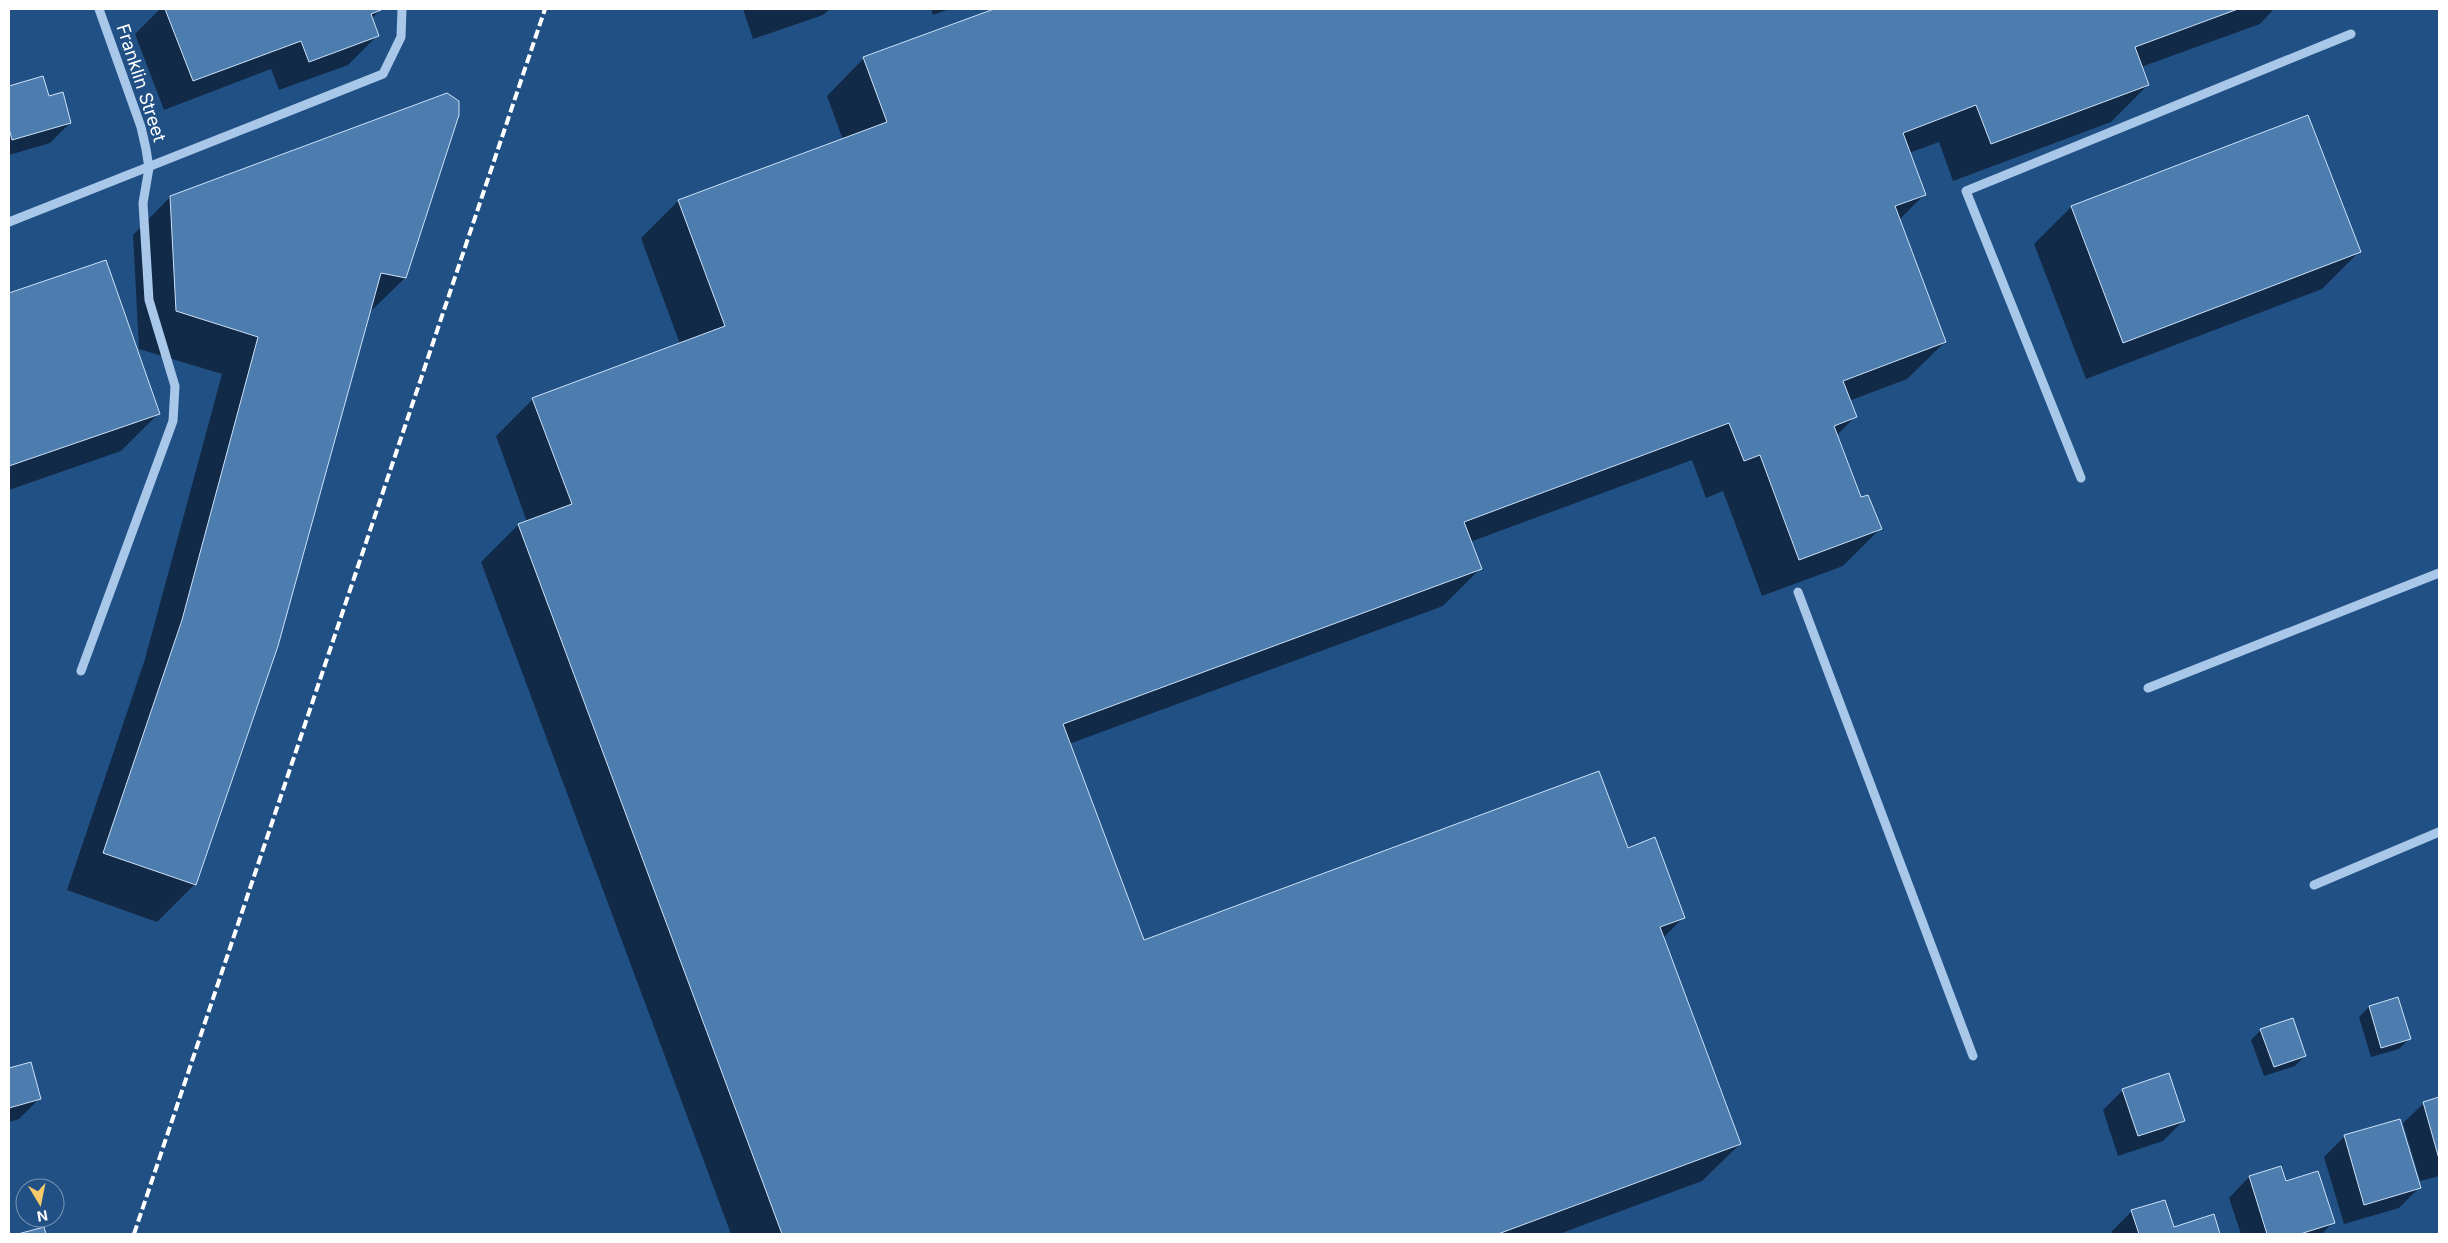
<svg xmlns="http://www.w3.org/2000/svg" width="2448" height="1243" font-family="Inter,sans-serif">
  <rect width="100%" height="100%" fill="#215085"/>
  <!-- shadow -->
  <g fill="#0007">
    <path d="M160 9H379L380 10 371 19 378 35 348 65 279 90 271 69 164 110 135 34Z"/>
    <path d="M743 9H830L823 15 753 39Z"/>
    <path d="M931 9H950L933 15Z"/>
    <path d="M997 9H2274L2260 24 2141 67 2148 85 2111 122 1953 181 1939 142 1909 153 1924 195 1899 220 1945 342 1907 379 1849 401 1855 417 1836 436 1860 499 1880 529 1843 566 1762 596 1723 491 1706 498 1692 460 1470 542 1480 569 1443 606 1069 744 1143 941 1627 849 1684 917 1663 938 1740 1144 1702 1181 1559 1234H731L481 562 518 525 527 522 496 436 533 399 680 344 641 238 678 201 843 140 827 96 864 58Z"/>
    <path d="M42 78 48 98 70 123 50 143 9 155V87Z"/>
    <path d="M2308 117 2359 252 2322 289 2086 379 2034 244 2071 207Z"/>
    <path d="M170 197 405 278 369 313 195 884 157 922 67 890 145 659 222 374 139 349 133 235Z"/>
    <path d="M105 261 158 414 121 451 9 490V295Z"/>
    <path d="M2397 999 2409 1039 2399 1049 2371 1057 2359 1017 2369 1007Z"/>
    <path d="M2261 1030 2305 1056 2295 1066 2264 1076 2251 1040Z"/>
    <path d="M30 1063 39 1099 19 1119 9 1122V1069Z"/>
    <path d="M2123 1090 2183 1121 2163 1141 2118 1156 2103 1110Z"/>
    <path d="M2439 1099V1176L2420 1181 2403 1123 2424 1103Z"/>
    <path d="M2345 1136 2419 1188 2399 1208 2344 1224 2324 1157Z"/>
    <path d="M2249 1177 2285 1183 2333 1222 2322 1234H2241L2229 1198Z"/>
    <path d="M2132 1211 2173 1229 2213 1216 2219 1234H2113L2112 1231Z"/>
  </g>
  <!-- building -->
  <g fill="#4d7caf" stroke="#cde2f7">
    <path d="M165 9H381V10L371 14 379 36 309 62 301 41 193 81Z"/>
    <path d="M994 9H2238L2135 47 2149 85 1991 144 1976 105 1903 133 1926 195 1895 206 1946 342 1843 381 1857 417 1834 426 1861 497 1868 495 1882 529 1799 560 1760 455 1744 461 1729 423 1464 522 1482 569 1063 724 1144 940 1599 771 1628 848 1655 837 1685 918 1660 927 1741 1144 1498 1234H782L518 524 572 504 532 398 725 326 678 200 887 122 863 57Z"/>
    <path d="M43 76 49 96 63 92 71 123 12 140 9 128V86Z"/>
    <path d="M447 93 459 101V115L406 278 381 273 278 646 196 885 103 853 182 620 258 337 176 311 170 196Z"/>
    <path d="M2308 115 2361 252 2123 343 2071 206Z"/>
    <path d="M106 260 160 414 9 466V293Z"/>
    <path d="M2398 997 2411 1039 2381 1048 2369 1006Z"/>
    <path d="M2293 1018 2306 1056 2274 1067 2260 1029Z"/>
    <path d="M31 1062 41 1099 9 1108V1068Z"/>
    <path d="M2169 1073 2185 1121 2138 1136 2122 1089Z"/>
    <path d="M2439 1097V1159L2423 1102Z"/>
    <path d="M2400 1119 2421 1188 2364 1205 2344 1135Z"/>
    <path d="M2281 1166 2286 1181 2318 1171 2335 1223 2300 1234H2267L2249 1176Z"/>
    <path d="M2165 1200 2174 1227 2214 1214 2220 1234H2139L2131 1210Z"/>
    <path d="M44 1227 46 1234H18Z"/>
  </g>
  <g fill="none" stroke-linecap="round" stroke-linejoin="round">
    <!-- minor -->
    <g stroke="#a9c8e9" stroke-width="9">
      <path d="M9 222 383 74 401 37 402 9"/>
      <path d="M2081 478 1966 191 2351 34"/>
      <path d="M1798 592 1973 1056"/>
      <path d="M81 671 173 421 175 386 149 300 143 203 149 168 146 149 141 127 99 9"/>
      <path d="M2148 688 2439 573"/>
      <path d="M2314 885 2439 832"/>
    </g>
    <!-- rail -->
    <path stroke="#fff" stroke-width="4" stroke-dasharray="9 4" stroke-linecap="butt" d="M134 1234 545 9"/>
  </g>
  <g text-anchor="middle" stroke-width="4" stroke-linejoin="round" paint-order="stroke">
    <!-- street labels -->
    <g font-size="18" fill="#fff" stroke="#215085">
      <text transform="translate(141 83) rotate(72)" y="6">Franklin Street</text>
    </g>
  </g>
  <!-- border -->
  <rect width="2448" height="1243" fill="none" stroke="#ffffff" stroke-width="20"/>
  <!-- north arrow -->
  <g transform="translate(40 1203) rotate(170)"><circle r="24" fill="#215085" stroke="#7a96b6"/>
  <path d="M0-4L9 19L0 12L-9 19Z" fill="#f6c96a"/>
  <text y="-8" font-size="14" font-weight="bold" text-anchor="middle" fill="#ffffff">N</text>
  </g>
</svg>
